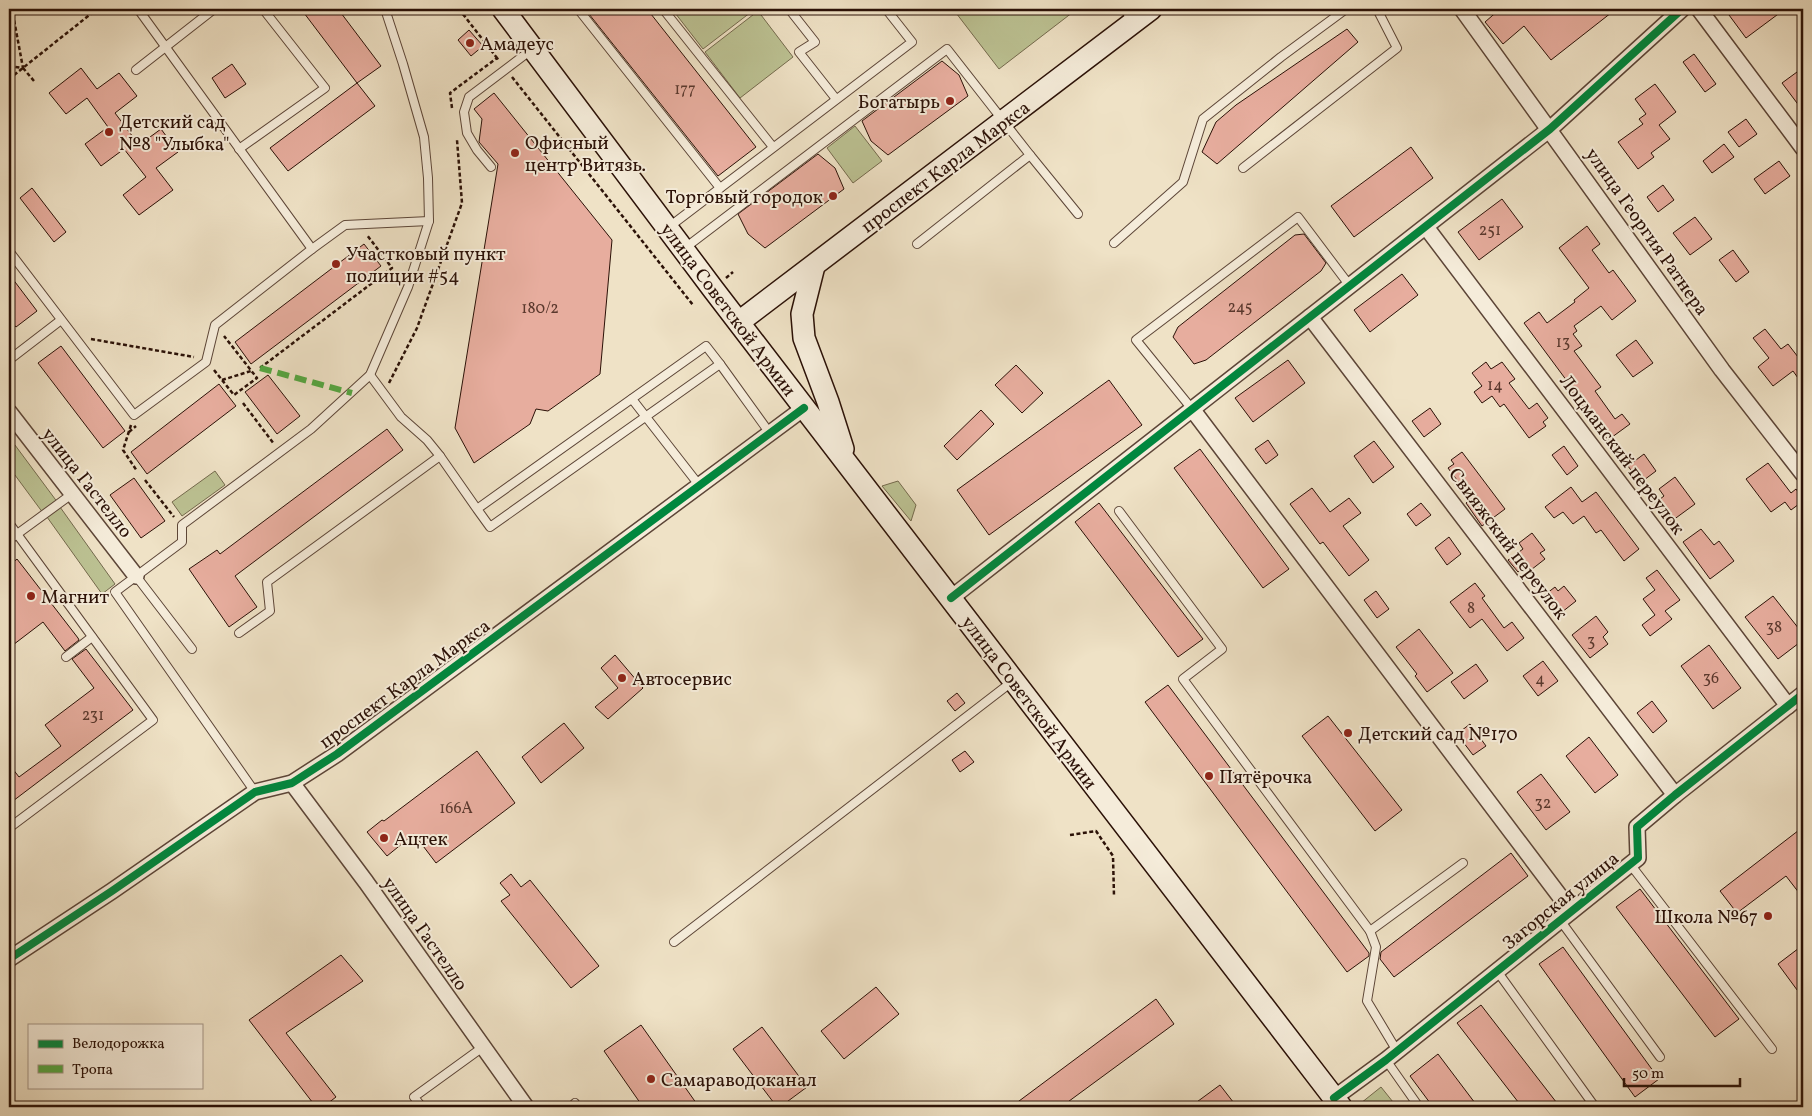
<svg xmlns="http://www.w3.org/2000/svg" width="1812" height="1116" font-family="Vollkorn,serif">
  <rect width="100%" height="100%" fill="#efe2c6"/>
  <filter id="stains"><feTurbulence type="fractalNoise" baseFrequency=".004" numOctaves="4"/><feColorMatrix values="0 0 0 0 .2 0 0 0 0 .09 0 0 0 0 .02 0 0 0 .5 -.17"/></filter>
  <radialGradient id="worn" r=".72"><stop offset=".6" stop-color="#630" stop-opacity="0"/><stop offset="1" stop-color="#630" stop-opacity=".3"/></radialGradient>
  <!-- green -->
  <g fill="#bcc293" stroke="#746a4d">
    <path d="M672 9H755L703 49Z"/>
    <path d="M953 9H1077L999 69Z"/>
    <path d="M758 11 793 57 740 98 705 52Z"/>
    <path d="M855 126 882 161 853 183 827 148Z"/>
    <path d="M9 437 58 503 43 513 9 467Z"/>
    <path d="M215 471 225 485 182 516 172 502Z"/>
    <path d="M898 481 916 505 911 521 882 486Z"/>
    <path d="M60 507 115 584 102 594 47 517Z"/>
    <path d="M1381 1087 1397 1107H1364L1361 1103Z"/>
  </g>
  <!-- building -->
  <g fill="#e7ad9e" stroke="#2b1107">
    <path d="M301 9H338L381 66 357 83Z"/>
    <path d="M585 9H647L756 147 718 176Z"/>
    <path d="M1500 9H1616L1551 60 1524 26 1503 44 1485 22Z"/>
    <path d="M1737 9H1785L1746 38 1729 15Z"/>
    <path d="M1347 29 1358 42 1217 164 1202 152 1216 122 1236 105Z"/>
    <path d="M469 30 483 46 471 56 458 40Z"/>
    <path d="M1694 54 1716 84 1705 92 1683 62Z"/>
    <path d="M942 61 959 75 968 96 888 155 871 141 862 121Z"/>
    <path d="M232 64 246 84 225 98 212 78Z"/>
    <path d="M81 68 97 89 119 73 137 96 115 113 139 145 161 129 178 152 156 168 173 190 139 215 123 195 146 177 124 149 101 166 85 144 108 127 87 98 66 114 49 93Z"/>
    <path d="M1797 72 1803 80V111L1782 83Z"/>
    <path d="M357 83 375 106 288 171 270 148Z"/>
    <path d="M1655 84 1676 112 1659 125 1670 139 1651 153 1654 157 1638 169 1618 142 1643 124 1639 119 1646 114 1635 99Z"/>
    <path d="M494 93 612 240 600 374 548 411 536 409 530 424 474 463 455 428 498 164 479 142 482 119 474 109Z"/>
    <path d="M1746 119 1757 134 1739 147 1728 132Z"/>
    <path d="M1724 144 1734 157 1712 173 1703 161Z"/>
    <path d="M1411 147 1433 178 1354 237 1331 206Z"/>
    <path d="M818 154 835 168 844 189 765 248 748 234 738 214Z"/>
    <path d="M1779 161 1790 176 1765 194 1754 179Z"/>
    <path d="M1663 185 1674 200 1658 212 1647 197Z"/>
    <path d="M32 188 66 232 54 242 20 198Z"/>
    <path d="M1502 199 1523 227 1479 260 1458 232Z"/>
    <path d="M1695 217 1712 239 1690 255 1673 233Z"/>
    <path d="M1587 226 1600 244 1592 250 1609 273 1613 270 1636 301 1612 320 1601 306 1574 326 1577 331 1573 334 1582 346 1574 351 1601 387 1595 391 1615 419 1622 414 1630 424 1608 440 1565 382 1567 381 1524 323 1539 312 1547 323 1575 302 1574 300 1589 288 1559 248Z"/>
    <path d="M1304 234 1326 263 1321 271 1206 360 1194 364 1173 337 1178 327 1295 235Z"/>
    <path d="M364 244 381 266 251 364 235 342Z"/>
    <path d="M1733 250 1749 272 1736 282 1719 260Z"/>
    <path d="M9 274 37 311 16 327 9 319Z"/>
    <path d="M1402 274 1418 295 1370 332 1354 310Z"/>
    <path d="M1765 329 1781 349 1788 344 1798 357 1803 353V385L1793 371 1773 386 1758 367 1769 358 1753 338Z"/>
    <path d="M1636 340 1653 363 1633 377 1616 355Z"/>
    <path d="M61 346 125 431 103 448 38 363Z"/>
    <path d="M1288 360 1305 383 1253 422 1235 398Z"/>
    <path d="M1486 362 1491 369 1502 362 1515 379 1509 383 1529 409 1537 403 1548 418 1543 422 1546 426 1529 438 1504 404 1500 407 1492 396 1482 403 1474 392 1482 386 1472 373Z"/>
    <path d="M1016 365 1043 393 1022 413 995 385Z"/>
    <path d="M268 375 300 416 277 434 245 392Z"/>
    <path d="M1109 380 1142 425 989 535 957 490Z"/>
    <path d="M219 384 236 406 147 474 131 452Z"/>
    <path d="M1430 408 1441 424 1424 437 1412 421Z"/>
    <path d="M981 410 994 424 957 460 944 446Z"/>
    <path d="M387 429 403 450 235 576 257 607 229 627 189 569 217 550 220 554Z"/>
    <path d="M1268 440 1278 455 1266 464 1255 449Z"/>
    <path d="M1374 441 1394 467 1373 483 1354 456Z"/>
    <path d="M1564 446 1578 466 1567 475 1552 455Z"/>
    <path d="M1200 449 1289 569 1263 588 1174 468Z"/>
    <path d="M1462 452 1505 509 1482 526 1466 503 1471 499 1448 468 1454 464 1451 460Z"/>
    <path d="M1644 454 1656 471 1640 483 1628 466Z"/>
    <path d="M1768 463 1791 493 1796 489 1803 499V501L1791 510 1785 502 1771 512 1746 479Z"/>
    <path d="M1675 477 1695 504 1669 523 1655 503 1664 496 1659 489Z"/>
    <path d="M134 478 165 521 141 538 110 495Z"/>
    <path d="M1571 487 1582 502 1596 492 1639 549 1624 561 1601 530 1596 533 1584 516 1573 524 1563 512 1554 518 1545 507Z"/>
    <path d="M1312 488 1330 512 1349 498 1361 513 1343 526 1369 560 1349 576 1323 542 1320 544 1290 504Z"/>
    <path d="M1099 503 1203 639 1178 657 1075 522Z"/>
    <path d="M1421 503 1431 515 1416 526 1407 514Z"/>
    <path d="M1701 529 1714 545 1719 541 1734 561 1710 579 1683 542Z"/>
    <path d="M1532 533 1545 550 1540 553 1545 559 1527 573 1523 568 1518 572 1508 560 1523 549 1519 543Z"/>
    <path d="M1449 537 1461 554 1447 565 1435 548Z"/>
    <path d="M17 559 78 638 79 640 65 651 43 622 9 648V566Z"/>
    <path d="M1657 570 1680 600 1665 611 1672 619 1650 636 1642 625 1655 615 1643 599 1655 590 1646 578Z"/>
    <path d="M1475 583 1485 596 1482 598 1504 628 1512 622 1524 638 1507 651 1482 619 1470 628 1450 602Z"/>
    <path d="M1564 586 1576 601 1557 616 1542 597 1555 587 1558 591Z"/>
    <path d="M1376 591 1389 609 1377 618 1364 600Z"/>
    <path d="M1773 596 1803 634V640L1778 659 1745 617Z"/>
    <path d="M1596 616 1608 632 1603 637 1608 644 1590 658 1572 635Z"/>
    <path d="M1419 629 1453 673 1427 692 1415 676 1417 674 1396 647Z"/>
    <path d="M1709 645 1741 688 1713 709 1681 666Z"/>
    <path d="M86 649 133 710 9 804V764L19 777 61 746 45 725 94 688 72 659Z"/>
    <path d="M615 655 643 688 608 719 595 707 618 688 601 668Z"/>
    <path d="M1543 661 1558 681 1538 696 1523 676Z"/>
    <path d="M1476 664 1488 681 1464 699 1451 682Z"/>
    <path d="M1168 685 1369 953V956L1347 972 1145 702Z"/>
    <path d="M957 693 965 703 955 711 947 701Z"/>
    <path d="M1652 701 1667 721 1653 733 1637 713Z"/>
    <path d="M1328 716 1402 810 1375 831 1302 736Z"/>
    <path d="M564 723 584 748 541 783 522 757Z"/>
    <path d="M1470 724 1486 746 1473 755 1457 734Z"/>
    <path d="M1589 737 1618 775 1595 793 1566 756Z"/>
    <path d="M477 751 515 803 436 863 414 834 387 856 367 832 382 820 384 821Z"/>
    <path d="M965 751 974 762 960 772 952 760Z"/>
    <path d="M1541 774 1570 812 1546 830 1517 792Z"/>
    <path d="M1803 827V898L1786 876 1737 913 1720 891Z"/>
    <path d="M1511 853 1528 876 1394 977 1380 959 1381 952Z"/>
    <path d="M511 874 521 887 530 880 599 966 571 988 501 901 510 895 500 883Z"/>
    <path d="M1640 889 1739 1019 1715 1037 1616 907Z"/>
    <path d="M1803 945V998L1778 964Z"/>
    <path d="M1563 947 1659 1079 1635 1097 1539 964Z"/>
    <path d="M341 955 363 981 286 1033 336 1097 323 1107H316L249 1020Z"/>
    <path d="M876 987 899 1014 844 1059 821 1031Z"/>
    <path d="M1156 999 1174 1024 1061 1107H1011Z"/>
    <path d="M1481 1005 1560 1107H1522L1457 1023Z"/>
    <path d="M641 1025 699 1107H643L604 1051Z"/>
    <path d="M762 1027 807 1087 780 1107H777L733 1049Z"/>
    <path d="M1438 1054 1478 1107H1433L1410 1076Z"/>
    <path d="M1220 1085 1237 1107H1190Z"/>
  </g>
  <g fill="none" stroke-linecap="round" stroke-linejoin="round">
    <defs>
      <g id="lane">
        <path d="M138 9 312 249 345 225 429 221"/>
        <path d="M578 9 720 188"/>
        <path d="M663 9 773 147"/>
        <path d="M789 9 815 42 799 52 836 99"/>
        <path d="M1124 9 1133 20"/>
        <path d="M136 70 214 9"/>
        <path d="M239 149 325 88 263 9"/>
        <path d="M1030 155 1078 214"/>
        <path d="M491 167 477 150 467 133 464 112 469 97 531 50"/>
        <path d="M1243 168 1397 48 1377 9"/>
        <path d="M669 227 912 42 886 9"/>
        <path d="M1114 243 1183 182 1203 119 1281 57 1346 9"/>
        <path d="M685 248 947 49 1030 155 917 244"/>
        <path d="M9 251 134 415 206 362 215 325 312 249"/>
        <path d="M9 360 61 320"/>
        <path d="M720 364 769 432"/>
        <path d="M370 375 401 417 427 440 440 456 477 509 706 346 720 364 490 527 477 509"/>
        <path d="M632 399 699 485"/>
        <path d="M1192 409 1136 340 1298 217 1350 286"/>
        <path d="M1119 511 1222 649 1183 679 1370 931"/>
        <path d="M9 523 153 720 9 828"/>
        <path d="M9 540 72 494"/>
        <path d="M136 576 192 649"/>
        <path d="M239 633 270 611 267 582 440 456"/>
        <path d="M66 657 92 637"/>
        <path d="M255 792 115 592 182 542V525L311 429 370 375 408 287 429 221 428 178 424 137 403 64 385 9"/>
        <path d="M1630 864 1772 1049"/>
        <path d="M1560 920 1660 1057"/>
        <path d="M674 942 1013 681"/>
        <path d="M1497 971 1595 1107"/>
        <path d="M1397 1051 1367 1001 1376 947 1370 931 1463 863"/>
        <path d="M1386 1060 1419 1107"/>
        <path d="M422 1107 414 1097 483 1047"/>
        <path d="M571 1107 575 1103"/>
      </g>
      <g id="street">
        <path d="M1462 9 1722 370 1803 474"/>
        <path d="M1699 9 1803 148"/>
        <path d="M1426 227 1788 706"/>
        <path d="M1310 317 1675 795"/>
        <path d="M1192 409 1571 911"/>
        <path d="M9 412 136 576"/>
        <path d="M951 598 1550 129 1682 9"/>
        <path d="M292 783 366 882 526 1107"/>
        <path d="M9 959 112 891 255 792 292 783 337 754 804 408"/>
        <path d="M1334 1098 1386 1060 1638 858 1637 827 1675 795 1803 694"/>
      </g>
      <g id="secondary">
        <path d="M503 9 713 289 1341 1107"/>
        <path d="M814 266 802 314 804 338 828 402 843 449"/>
        <path d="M739 322 1151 9"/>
      </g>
    </defs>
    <!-- lane casing -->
    <use href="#lane" stroke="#5c4537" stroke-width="10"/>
    <!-- street casing -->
    <use href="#street" stroke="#5c4537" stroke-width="18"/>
    <!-- secondary casing -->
    <use href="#secondary" stroke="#2b1107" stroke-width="24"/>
    <!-- path -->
    <g stroke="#2b1107" stroke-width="2.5" stroke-dasharray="4 2.5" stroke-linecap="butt">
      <path d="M459 9 497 58"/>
      <path d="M9 66 23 68 12 9"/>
      <path d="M23 68 34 81"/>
      <path d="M512 77 693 305"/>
      <path d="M9 79 97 9"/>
      <path d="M452 108 450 93 497 58 499 61"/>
      <path d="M726 278 733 272"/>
      <path d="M91 339 194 357"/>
      <path d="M260 368 392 268 367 235"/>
      <path d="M214 370 234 395 257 378 224 336"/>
      <path d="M222 380 251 371"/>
      <path d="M389 383 417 328 462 203 457 140"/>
      <path d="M243 403 274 444"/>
      <path d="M131 425 123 450 137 471"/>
      <path d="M129 432 136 426"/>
      <path d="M145 480 174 517"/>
      <path d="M1070 835 1096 831 1113 856 1114 896"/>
    </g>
    <!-- lane -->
    <use href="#lane" stroke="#f5ecda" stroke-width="8"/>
    <!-- street -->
    <use href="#street" stroke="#f5ecda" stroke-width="15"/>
    <!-- secondary -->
    <use href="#secondary" stroke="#f5ecda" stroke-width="21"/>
    <!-- quiet -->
    <path stroke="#54a841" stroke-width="6" stroke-dasharray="12 6" stroke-linecap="butt" d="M260 368 352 393"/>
    <defs>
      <g id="cycleway">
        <path d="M951 598 1550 129 1682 9"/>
        <path d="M9 959 112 891 255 792 292 783 337 754 804 408"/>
        <path d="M1334 1098 1386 1060 1638 858 1637 827 1675 795 1803 694"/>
      </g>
    </defs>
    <!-- cycleway casing -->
    <use href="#cycleway" stroke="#f5ecda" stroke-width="11"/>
    <!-- cycleway -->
    <use href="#cycleway" stroke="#00873e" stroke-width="8"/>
  </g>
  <!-- markers -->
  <g fill="#8f2418" stroke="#f5ecda" stroke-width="2">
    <circle cx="470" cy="43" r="5"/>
    <circle cx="950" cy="101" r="5"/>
    <circle cx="109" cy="132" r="5"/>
    <circle cx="515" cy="153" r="5"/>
    <circle cx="833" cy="196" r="5"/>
    <circle cx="336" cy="264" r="5"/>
    <circle cx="31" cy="596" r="5"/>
    <circle cx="622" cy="678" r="5"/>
    <circle cx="1348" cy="733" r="5"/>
    <circle cx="1209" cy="776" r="5"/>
    <circle cx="384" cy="838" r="5"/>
    <circle cx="1768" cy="916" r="5"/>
    <circle cx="651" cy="1079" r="5"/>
  </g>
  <g text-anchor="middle" stroke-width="4" stroke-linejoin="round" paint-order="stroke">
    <!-- number labels -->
    <g font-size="16" fill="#5a382d">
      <text x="685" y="94">177</text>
      <text x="1490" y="235">251</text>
      <text x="1240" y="312">245</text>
      <text x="540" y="313">180/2</text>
      <text x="1563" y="347">13</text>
      <text x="1495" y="390">14</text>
      <text x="1471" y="613">8</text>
      <text x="1774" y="632">38</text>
      <text x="1591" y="646">3</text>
      <text x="1711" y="683">36</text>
      <text x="1540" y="684">4</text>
      <text x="93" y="720">231</text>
      <text x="1543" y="808">32</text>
      <text x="456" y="813">166А</text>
    </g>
    <!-- poi labels -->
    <g font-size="19" fill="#2b1107" stroke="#f5ecda" text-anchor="start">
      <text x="480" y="50">Амадеус</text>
      <text x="940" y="108" text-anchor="end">Богатырь</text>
      <text x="119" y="128">Детский сад<tspan x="119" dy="22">№8 "Улыбка"</tspan></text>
      <text x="525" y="149">Офисный<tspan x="525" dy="22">центр Витязь.</tspan></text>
      <text x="823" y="203" text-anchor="end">Торговый городок</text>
      <text x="346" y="260">Участковый пункт<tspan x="346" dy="22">полиции #54</tspan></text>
      <text x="41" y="603">Магнит</text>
      <text x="632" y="685">Автосервис</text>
      <text x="1358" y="740">Детский сад №170</text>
      <text x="1219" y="783">Пятёрочка</text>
      <text x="394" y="845">Ацтек</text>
      <text x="1758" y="923" text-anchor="end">Школа №67</text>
      <text x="661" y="1086">Самараводоканал</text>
    </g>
    <!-- street labels -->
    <g font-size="19" fill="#2b1107" stroke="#f5ecda">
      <text transform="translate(945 166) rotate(-37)" y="7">проспект Карла Маркса</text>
      <text transform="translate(1648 231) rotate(55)" y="7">улица Георгия Ратнера</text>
      <text transform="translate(729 309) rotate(53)" y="7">улица Советской Армии</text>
      <text transform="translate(1623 454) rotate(53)" y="7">Лоцманский переулок</text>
      <text transform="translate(88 482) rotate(52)" y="7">улица Гастелло</text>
      <text transform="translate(1509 543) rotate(53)" y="7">Свияжский переулок</text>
      <text transform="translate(404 683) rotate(-36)" y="7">проспект Карла Маркса</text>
      <text transform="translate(1030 702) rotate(53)" y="7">улица Советской Армии</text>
      <text transform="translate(1560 900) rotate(-39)" y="7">Загорская улица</text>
      <text transform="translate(426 933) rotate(55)" y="7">улица Гастелло</text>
    </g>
  </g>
  <!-- margin -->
  <rect width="1812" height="1116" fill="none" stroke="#efe2c6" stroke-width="30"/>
  <rect x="10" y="10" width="1792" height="1096" fill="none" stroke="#2b1107" stroke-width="2.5"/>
  <rect x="15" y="15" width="1782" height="1086" fill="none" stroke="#2b1107"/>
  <!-- legend -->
  <rect x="28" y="1024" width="175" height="65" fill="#f5ecda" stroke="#a49486"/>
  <rect x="38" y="1040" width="25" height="8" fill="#00873e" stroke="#a49486"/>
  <text x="72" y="1048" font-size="15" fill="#2b1107">Велодорожка</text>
  <rect x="38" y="1065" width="25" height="8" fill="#54a841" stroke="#a49486"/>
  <text x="72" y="1074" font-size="15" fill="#2b1107">Тропа</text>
  <!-- scale -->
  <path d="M1624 1078v8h116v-8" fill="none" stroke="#2b1107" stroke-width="2.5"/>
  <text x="1632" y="1078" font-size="15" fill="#2b1107" stroke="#f5ecda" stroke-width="4" paint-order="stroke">50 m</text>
  <rect width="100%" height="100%" filter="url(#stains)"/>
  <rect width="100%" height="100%" fill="url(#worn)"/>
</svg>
